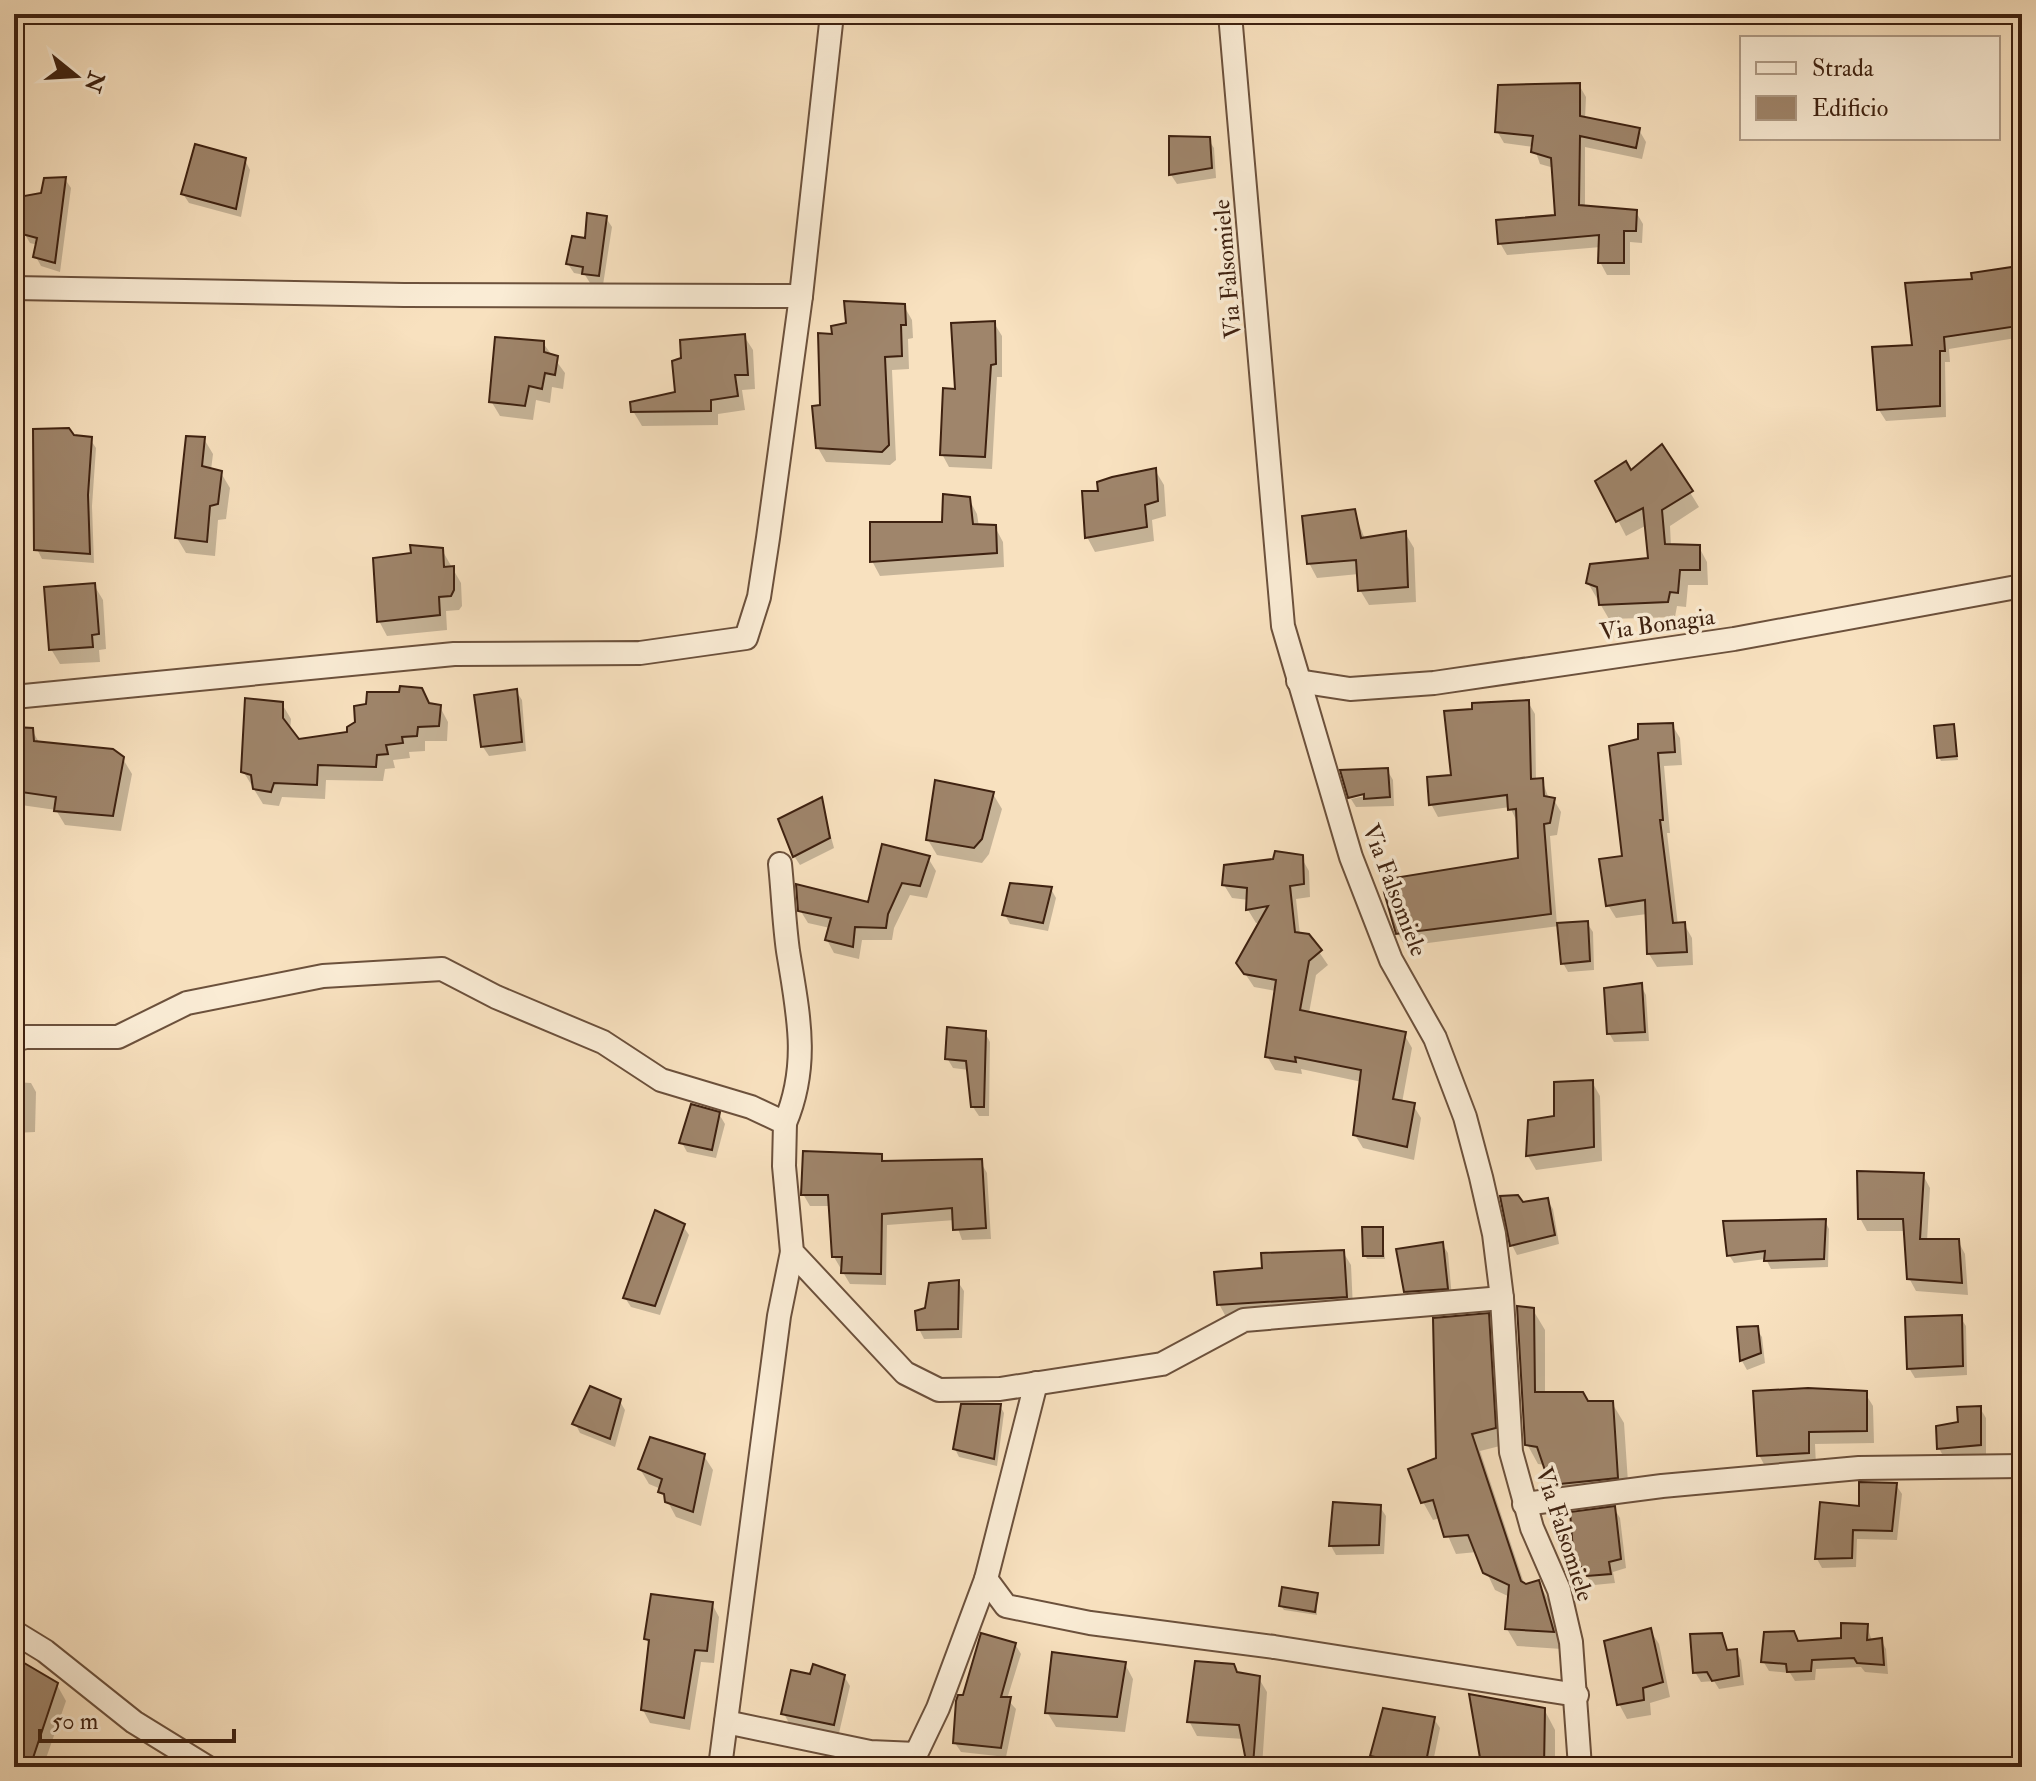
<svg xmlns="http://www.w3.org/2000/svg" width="2036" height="1781" font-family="'IM FELL Double Pica',serif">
  <rect width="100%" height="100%" fill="#f8e1bf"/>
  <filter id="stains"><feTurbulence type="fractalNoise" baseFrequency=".0025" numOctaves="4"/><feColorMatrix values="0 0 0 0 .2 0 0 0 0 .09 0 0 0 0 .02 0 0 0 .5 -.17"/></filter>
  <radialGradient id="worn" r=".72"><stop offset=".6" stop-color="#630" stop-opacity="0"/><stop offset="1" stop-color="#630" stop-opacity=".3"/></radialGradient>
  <!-- shadow -->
  <g fill="#0003">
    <path d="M1150 14H1198V23L1155 22Z"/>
    <path d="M1579 85 1586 97 1585 119 1639 130 1646 142 1642 159 1585 147V207L1636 212 1643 224 1642 243 1630 242V275H1607L1600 262 1601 247 1507 255 1500 243 1557 216 1554 168 1540 164 1534 147 1504 143 1497 131Z"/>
    <path d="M1171 138 1208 139 1214 148 1216 178 1177 184 1171 175Z"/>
    <path d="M245 160 250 170 241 217 189 203 183 194Z"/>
    <path d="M65 179 71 188 60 272 41 266 36 257 38 245 30 243 24 233 43 195Z"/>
    <path d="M606 218 612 227 603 285 590 283 585 275 574 273 568 264Z"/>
    <path d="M2011 269 2017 281 2022 337 1949 349 1950 362H1945L1946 417 1886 421 1879 410 1914 347 1974 280Z"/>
    <path d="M904 306 912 320 913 338 908 339 909 369 892 370 896 460 890 465 826 462 818 448 834 336Z"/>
    <path d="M994 323 1002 336V377H997L992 469 949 467 942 454 957 391Z"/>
    <path d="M744 336 753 350 755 389 742 390 745 410 718 414V425L642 426 633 411 677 394Z"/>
    <path d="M543 343 565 373 563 389 552 387 550 403 536 400 533 420 500 416 491 401Z"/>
    <path d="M90 439 96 448 92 506 94 563 42 559 37 549Z"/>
    <path d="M204 439 213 454 211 470 221 473 230 488 226 519 218 520 215 556 186 553 177 538Z"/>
    <path d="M1662 447 1699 507 1670 526 1671 546 1699 547 1707 562 1708 585H1688L1686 607 1677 606 1675 617 1609 619 1588 583 1650 559 1647 525 1626 536 1598 481 1631 473Z"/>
    <path d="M1155 470 1164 485 1166 516 1152 520 1154 541 1095 552 1087 537 1100 492Z"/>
    <path d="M969 499 977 514 979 527H995L1003 542 1004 567 880 576 872 561 944 524Z"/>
    <path d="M1354 512 1365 539 1405 533 1414 548 1416 602 1369 605 1360 590 1359 574 1317 578 1309 563Z"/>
    <path d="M442 550 461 583 462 606 459 610 446 611 447 630 387 636 379 621Z"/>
    <path d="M94 585 103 600 106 649 99 650 100 662 60 664 51 649Z"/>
    <path d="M516 691 522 700 526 751 489 756 483 747Z"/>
    <path d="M1528 702 1535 714 1536 780H1542L1549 799 1554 800 1561 812 1557 835 1550 836 1557 925 1587 923 1593 932 1594 970 1568 972 1563 963 1559 926 1405 946 1398 934 1520 860 1517 822 1510 807 1438 817 1431 804 1453 777Z"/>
    <path d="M282 704 291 719 290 731 298 741 349 734 429 705 440 707 448 722 447 741H425V751L409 752 410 758 393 760 395 768 385 769 383 781 326 780 325 799 282 797 279 806 263 804 243 771Z"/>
    <path d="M1672 725 1680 738 1682 765 1664 766 1670 833H1667L1678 925 1684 924 1692 938 1693 965 1657 967 1649 954 1647 914 1616 918 1608 905 1624 857 1640 741Z"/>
    <path d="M1952 726 1958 760 1941 761 1939 757Z"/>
    <path d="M14 729 32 730 40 744 123 759 132 774 121 831 65 825 56 810 14 804Z"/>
    <path d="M1387 770 1393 780 1394 806 1356 807 1351 799 1374 794Z"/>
    <path d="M993 794 1002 809 989 854 982 863 937 855 928 840Z"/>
    <path d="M821 800 834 848 800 865 794 856Z"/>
    <path d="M1301 857 1309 871 1310 897 1296 899 1300 935 1308 936 1328 965 1316 975 1309 1013 1404 1034 1412 1048 1402 1103 1413 1105 1421 1118 1414 1160 1363 1148 1355 1135 1362 1082 1301 1069 1302 1074 1275 1070 1267 1056 1276 991 1254 987 1238 963 1261 922 1256 923 1248 910 1249 900 1232 898 1224 885Z"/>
    <path d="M928 858 936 871 927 898 910 895 894 928 892 940H862L859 959 834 953 827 940 830 928 808 923 800 910 870 905Z"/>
    <path d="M1051 889 1056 898 1048 931 1010 924 1005 915Z"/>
    <path d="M1641 986 1646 995 1649 1041 1614 1042 1609 1033Z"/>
    <path d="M985 1033 990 1042 989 1116H979L973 1107 969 1070 953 1068 947 1058Z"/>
    <path d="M14 1082 31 1083 36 1092 35 1132 14 1133Z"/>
    <path d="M1592 1082 1600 1096 1602 1161 1536 1170 1528 1156 1556 1118Z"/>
    <path d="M719 1114 725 1124 716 1158 687 1152 682 1143Z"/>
    <path d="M881 1156 885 1163 980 1161 987 1173 991 1239 962 1240 955 1220 887 1225 886 1285 850 1284 834 1257 831 1206H810L803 1194Z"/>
    <path d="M1923 1175 1930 1188 1927 1241H1958L1965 1254 1968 1295 1916 1291 1909 1278 1906 1231H1867L1860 1218Z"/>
    <path d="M1547 1200 1553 1209 1559 1244 1517 1255 1512 1245 1522 1204Z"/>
    <path d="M1825 1221 1829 1229 1828 1267 1771 1269 1766 1259 1734 1263 1729 1255Z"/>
    <path d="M683 1226 689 1235 660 1315 631 1307 625 1298Z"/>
    <path d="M1382 1229 1385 1259H1367L1365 1255Z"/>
    <path d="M1442 1244 1448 1253 1452 1298 1411 1301 1406 1292Z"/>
    <path d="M1343 1252 1351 1265 1353 1309 1226 1317 1219 1304 1264 1270Z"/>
    <path d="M958 1282 964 1291 962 1338 924 1339 919 1329 927 1309Z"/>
    <path d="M1533 1310 1545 1330V1394L1587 1403H1612L1624 1423 1629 1497 1563 1504 1545 1465 1538 1464 1527 1444Z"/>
    <path d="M1488 1315 1498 1332 1504 1445 1480 1451 1525 1586 1538 1582 1548 1599 1562 1649 1517 1646 1507 1629 1510 1597 1495 1590 1477 1552 1456 1554 1440 1518 1433 1520 1423 1502Z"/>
    <path d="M1960 1317 1966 1326 1967 1375 1915 1378 1909 1368Z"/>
    <path d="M1756 1328 1762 1337 1765 1363 1747 1370 1742 1361 1739 1329Z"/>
    <path d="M2022 1363V1388L2019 1378Z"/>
    <path d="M1865 1393 1873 1406 1874 1443 1815 1444 1816 1466 1766 1468 1759 1455Z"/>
    <path d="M619 1400 625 1410 615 1447 580 1433 575 1423Z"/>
    <path d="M1000 1406 1004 1413 997 1466 959 1457 955 1449Z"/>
    <path d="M1980 1408 1986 1418V1454L1944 1458 1939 1448Z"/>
    <path d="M704 1456 713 1470 701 1526 676 1517 661 1489 649 1484 640 1469Z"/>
    <path d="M1896 1485 1902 1494 1897 1540 1857 1539 1856 1567 1822 1568 1817 1559 1822 1504 1861 1508Z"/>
    <path d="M1380 1507 1386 1516 1384 1554 1336 1555 1331 1546Z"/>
    <path d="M1614 1508 1620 1518 1626 1568 1613 1572 1615 1583 1594 1585 1576 1564Z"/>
    <path d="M1317 1595V1615L1284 1610 1281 1606Z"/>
    <path d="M712 1604 719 1617 714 1663 701 1662 690 1730 650 1723 643 1710 650 1645 646 1639Z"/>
    <path d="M1867 1626 1872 1641 1881 1640 1886 1649 1888 1674 1865 1672 1861 1667 1816 1669 1815 1680 1795 1681 1790 1673 1769 1671 1763 1661 1762 1646 1843 1640Z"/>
    <path d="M1650 1630 1659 1644 1670 1697 1650 1703 1651 1715 1627 1719 1619 1704Z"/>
    <path d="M1720 1635 1728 1652 1736 1651 1741 1660 1744 1685 1719 1689 1714 1681 1701 1682 1695 1672Z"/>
    <path d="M1015 1644 1021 1654 1007 1699 1016 1709 1006 1757 961 1752 955 1743 964 1697Z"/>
    <path d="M14 1659 57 1685 66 1701 43 1767H14Z"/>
    <path d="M1125 1664 1133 1679 1125 1732 1056 1727 1047 1712Z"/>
    <path d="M1238 1674 1258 1677 1267 1692 1262 1767H1250L1244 1739 1197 1736 1189 1721Z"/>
    <path d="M811 1676H844L850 1686 839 1733 789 1723 784 1714Z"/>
    <path d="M1544 1709 1555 1730V1767H1487L1482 1757Z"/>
    <path d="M1434 1719 1440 1728 1432 1767 1378 1766 1373 1756Z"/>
    <path d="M1189 1763 1217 1767H1189Z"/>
  </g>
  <!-- building -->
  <g fill="#9f856b" stroke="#3e2110" stroke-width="2">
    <path d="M1580 83V116L1640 128 1636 148 1580 136 1579 205 1637 210 1636 231H1624V263H1598L1599 235 1498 244 1496 220 1555 215 1551 158 1531 152 1533 136 1495 132 1498 85Z"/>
    <path d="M1169 136 1210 137 1212 168 1169 175Z"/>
    <path d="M195 144 246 158 236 209 181 194Z"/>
    <path d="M66 177 55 263 33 257 37 238 22 234 24 196 41 193 44 178Z"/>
    <path d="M587 213 607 216 599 276 582 274 583 267 566 264 572 236 585 238Z"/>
    <path d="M2012 267 2018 326 1944 337 1945 351H1940V406L1877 410 1872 347 1912 345 1905 283 1972 279 1971 273Z"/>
    <path d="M844 301 905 304 906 325H901L902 356 885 357 889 445 882 452 816 448 812 406 820 405 818 333 832 334 831 326 846 323Z"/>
    <path d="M995 321 996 364 991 365 985 457 940 455 943 388 955 389 951 323Z"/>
    <path d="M745 334 748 375H735L738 396 711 400V411L631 412 630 402 675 392 672 361 681 358 680 340Z"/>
    <path d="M495 337 544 341V352L558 356 555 375 545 373 542 389 529 386 525 406 489 402Z"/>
    <path d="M69 428 74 435 92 437 88 495 90 554 34 550 33 429Z"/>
    <path d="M186 436 205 437 202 466 222 471 218 504 210 506 207 542 175 538Z"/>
    <path d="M1662 444 1693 491 1662 510 1665 544 1700 545V570H1680L1678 593 1670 592 1668 602 1599 605 1597 587 1586 583 1590 564 1648 558 1643 508 1616 522 1595 481 1626 461 1631 470Z"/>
    <path d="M1156 468 1158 501 1145 505 1147 527 1085 538 1082 491H1098L1097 482 1112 477Z"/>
    <path d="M943 494 970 497 973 524 996 525 997 553 870 562V522H942Z"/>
    <path d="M1355 509 1361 538 1406 531 1408 587 1358 591 1356 560 1307 564 1302 516Z"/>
    <path d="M410 545 443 548 444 567 454 566V590L451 596 439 597 440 615 377 622 373 558 411 553Z"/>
    <path d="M95 583 99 634 92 635 93 647 49 650 44 587Z"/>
    <path d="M400 686 422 688 429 703 441 705 439 726 418 727 417 736 402 737 403 743 386 745 388 754 377 755 376 767 318 765 317 785 274 783 271 792 253 789 251 775 241 772 245 698 283 702V718L299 739 347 732V727L355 722 354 706 366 704 367 692H399Z"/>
    <path d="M517 689 522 742 481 747 474 695Z"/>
    <path d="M1529 700 1531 779 1543 778 1544 796 1555 798 1550 823 1544 824 1551 914 1396 934 1384 892 1394 890V878L1518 858 1516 809 1508 810 1507 795 1429 805 1427 777 1451 775 1444 711 1472 709V703Z"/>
    <path d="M1673 723 1675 752 1658 753 1663 820H1660L1673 923 1685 922 1687 952 1647 954 1645 900 1606 906 1599 859 1622 856 1609 746 1638 739V724Z"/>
    <path d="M1954 724 1957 756 1937 758 1934 726Z"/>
    <path d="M14 727 33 728 34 741 113 749 124 757 113 816 54 811 56 797 14 791Z"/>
    <path d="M1388 768 1390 797 1364 799V794L1348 798 1340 770Z"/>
    <path d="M935 780 994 792 982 839 974 848 926 840Z"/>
    <path d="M822 797 830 838 793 857 778 819Z"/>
    <path d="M882 844 930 856 920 886 902 883 888 914 886 928 855 927 853 947 825 940 831 918 798 911 796 884 868 902Z"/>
    <path d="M1275 851 1303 855 1304 884 1290 886 1295 932 1309 934 1322 950 1309 961 1300 1010 1406 1032 1393 1099 1415 1103 1407 1147 1353 1135 1361 1070 1295 1057 1296 1062 1265 1057 1276 980 1244 974 1236 963 1268 906 1246 910 1247 888 1222 885 1224 865 1273 859Z"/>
    <path d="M1010 883 1052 887 1043 923 1002 915Z"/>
    <path d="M1588 921 1590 961 1561 964 1557 923Z"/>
    <path d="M1642 983 1645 1032 1607 1034 1604 988Z"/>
    <path d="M947 1027 986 1031 984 1107H971L966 1061 945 1059Z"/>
    <path d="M1593 1080 1594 1147 1526 1156 1528 1120 1554 1116V1082Z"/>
    <path d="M691 1104 720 1112 712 1150 679 1143Z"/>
    <path d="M803 1151 882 1154V1161L982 1159 986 1228 953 1230 952 1208 882 1214 881 1274 841 1273 842 1257H832L828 1195H801Z"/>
    <path d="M1857 1171 1924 1173 1920 1239H1959L1962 1283 1907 1279 1903 1219H1858Z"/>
    <path d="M1518 1195 1523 1202 1548 1198 1555 1235 1510 1246 1500 1196Z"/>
    <path d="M655 1210 685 1224 655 1306 623 1298Z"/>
    <path d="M1826 1219 1824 1259 1764 1261 1765 1251 1727 1256 1723 1221Z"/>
    <path d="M1362 1227H1383V1256H1363Z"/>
    <path d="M1443 1242 1448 1289 1404 1292 1396 1249Z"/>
    <path d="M1344 1250 1347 1297 1217 1305 1214 1272 1262 1268 1261 1253Z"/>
    <path d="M959 1280 958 1329 917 1330 915 1311 925 1308 929 1283Z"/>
    <path d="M1517 1306 1534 1308 1535 1392H1583L1588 1401H1613L1618 1478 1550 1485 1537 1447 1525 1445Z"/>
    <path d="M1489 1313 1496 1428 1472 1434 1521 1581 1526 1584 1539 1580 1554 1632 1505 1629 1509 1585 1483 1573 1468 1535 1444 1537 1433 1500 1421 1503 1408 1469 1436 1458 1433 1318Z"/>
    <path d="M1962 1315 1963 1366 1907 1369 1905 1317Z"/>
    <path d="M1758 1326 1761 1353 1740 1361 1737 1327Z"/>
    <path d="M590 1386 621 1399 610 1439 572 1424Z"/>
    <path d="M1808 1388 1867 1391V1431L1809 1432V1453L1757 1456 1753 1391Z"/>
    <path d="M961 1404H1001L994 1459 953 1449Z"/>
    <path d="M1981 1406V1445L1937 1449 1936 1426 1958 1422 1957 1407Z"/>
    <path d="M650 1437 705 1454 693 1512 665 1502 664 1494 658 1492 662 1479 638 1469Z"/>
    <path d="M1859 1482 1897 1483 1892 1531 1853 1530 1852 1558 1815 1559 1820 1502 1859 1506Z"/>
    <path d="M1333 1502 1381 1505 1379 1545 1329 1546Z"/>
    <path d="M1615 1506 1621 1559 1609 1562 1611 1574 1587 1576 1584 1568 1574 1564 1570 1512Z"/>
    <path d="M1282 1587 1318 1593 1315 1612 1279 1606Z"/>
    <path d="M651 1594 713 1602 707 1651 695 1650 684 1718 641 1710 649 1640 644 1639Z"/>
    <path d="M1841 1623 1868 1624 1867 1640 1882 1638 1884 1665 1857 1663 1854 1658 1812 1660 1811 1671 1787 1672 1786 1664 1761 1662 1764 1632 1794 1631 1798 1641 1841 1638Z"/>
    <path d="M1651 1628 1663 1682 1643 1688 1644 1700 1617 1705 1604 1641Z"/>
    <path d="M981 1633 1016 1643 1001 1697H1011L1001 1748 953 1743 956 1701 958 1695H963Z"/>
    <path d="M1722 1633 1727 1650 1737 1649 1739 1676 1712 1681 1707 1672 1693 1673 1690 1634Z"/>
    <path d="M1052 1652 1126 1662 1117 1717 1045 1713Z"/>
    <path d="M14 1657 58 1683 30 1767H14Z"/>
    <path d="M1195 1661 1234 1664 1237 1672 1260 1676 1253 1765 1247 1766 1239 1725 1187 1722Z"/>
    <path d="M813 1664 845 1675 834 1725 781 1714 791 1670 810 1674Z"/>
    <path d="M1469 1694 1545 1708 1544 1767H1510V1762L1480 1758Z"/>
    <path d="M1383 1708 1435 1717 1425 1767 1370 1756Z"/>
  </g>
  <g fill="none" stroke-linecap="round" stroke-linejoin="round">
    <defs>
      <g id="street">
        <path d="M1230 14 1283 626 1351 857 1391 960 1435 1038 1465 1117 1481 1177 1494 1234 1502 1298 1511 1452 1532 1528 1559 1590 1571 1642 1580 1767"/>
        <path d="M14 288 404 295 801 296"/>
        <path d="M1298 681 1350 689 1434 683 1734 639 2022 586"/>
        <path d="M14 697 454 654 640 653 746 638 759 597 768 538 801 296 832 14"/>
        <path d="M780 864C783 893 784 922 788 951 798 1013 810 1064 785 1123"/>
        <path d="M14 1040 26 1037H118L187 1003 323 976 442 969 496 997 603 1042 661 1080 751 1107 785 1123 784 1166 792 1252 905 1373 939 1390 1000 1389 1162 1364 1244 1320 1502 1298"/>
        <path d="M1036 1383 986 1579 1006 1606 1090 1623 1274 1647 1577 1695"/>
        <path d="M1524 1504 1662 1486 1859 1468 2022 1466"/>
        <path d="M14 1632 45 1651 134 1722 207 1767"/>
        <path d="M726 1722 870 1752 916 1754 938 1708 986 1579"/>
        <path d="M720 1767 779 1316 792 1252"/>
      </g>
    </defs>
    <!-- street casing -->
    <use href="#street" stroke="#6c513c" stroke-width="26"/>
    <!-- street -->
    <use href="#street" stroke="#faecd5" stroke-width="22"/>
  </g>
  <g text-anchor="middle" stroke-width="7" stroke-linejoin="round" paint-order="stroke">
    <!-- street labels -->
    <g font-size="24" fill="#3e2110" stroke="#faecd5">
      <text transform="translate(1227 269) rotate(-95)" y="8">Via Falsomiele</text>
      <text transform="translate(1657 624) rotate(-8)" y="8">Via Bonagia</text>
      <text transform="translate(1395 890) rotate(69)" y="8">Via Falsomiele</text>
      <text transform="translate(1565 1534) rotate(72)" y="8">Via Falsomiele</text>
    </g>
  </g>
  <!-- margin -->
  <rect width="2036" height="1781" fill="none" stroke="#f8e1bf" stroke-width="48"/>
  <rect x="16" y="16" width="2004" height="1749" fill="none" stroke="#3e2110" stroke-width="4"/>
  <rect x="24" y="24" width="1988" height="1733" fill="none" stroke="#3e2110" stroke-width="2"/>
  <!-- legend -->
  <rect x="1740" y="36" width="260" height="104" fill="#faecd5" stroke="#af9b86" stroke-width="2"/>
  <rect x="1756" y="62" width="40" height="12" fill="#faecd5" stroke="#af9b86" stroke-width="2"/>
  <text x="1812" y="76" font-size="24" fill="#3e2110">Strada</text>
  <rect x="1756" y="96" width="40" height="24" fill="#9f856b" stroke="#af9b86" stroke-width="2"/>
  <text x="1812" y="116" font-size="24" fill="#3e2110">Edificio</text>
  <!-- north arrow -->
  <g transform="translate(76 76) rotate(108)" stroke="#faecd5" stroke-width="6" paint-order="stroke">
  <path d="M0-6L14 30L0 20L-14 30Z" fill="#3e2110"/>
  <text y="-12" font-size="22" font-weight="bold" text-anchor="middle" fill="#3e2110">N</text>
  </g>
  <!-- scale -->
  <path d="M40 1729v12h194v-12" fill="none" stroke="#3e2110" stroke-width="4"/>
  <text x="52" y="1729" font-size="24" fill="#3e2110" stroke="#faecd5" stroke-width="6" paint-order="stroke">50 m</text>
  <rect width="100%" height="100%" filter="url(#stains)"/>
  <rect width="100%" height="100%" fill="url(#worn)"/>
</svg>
